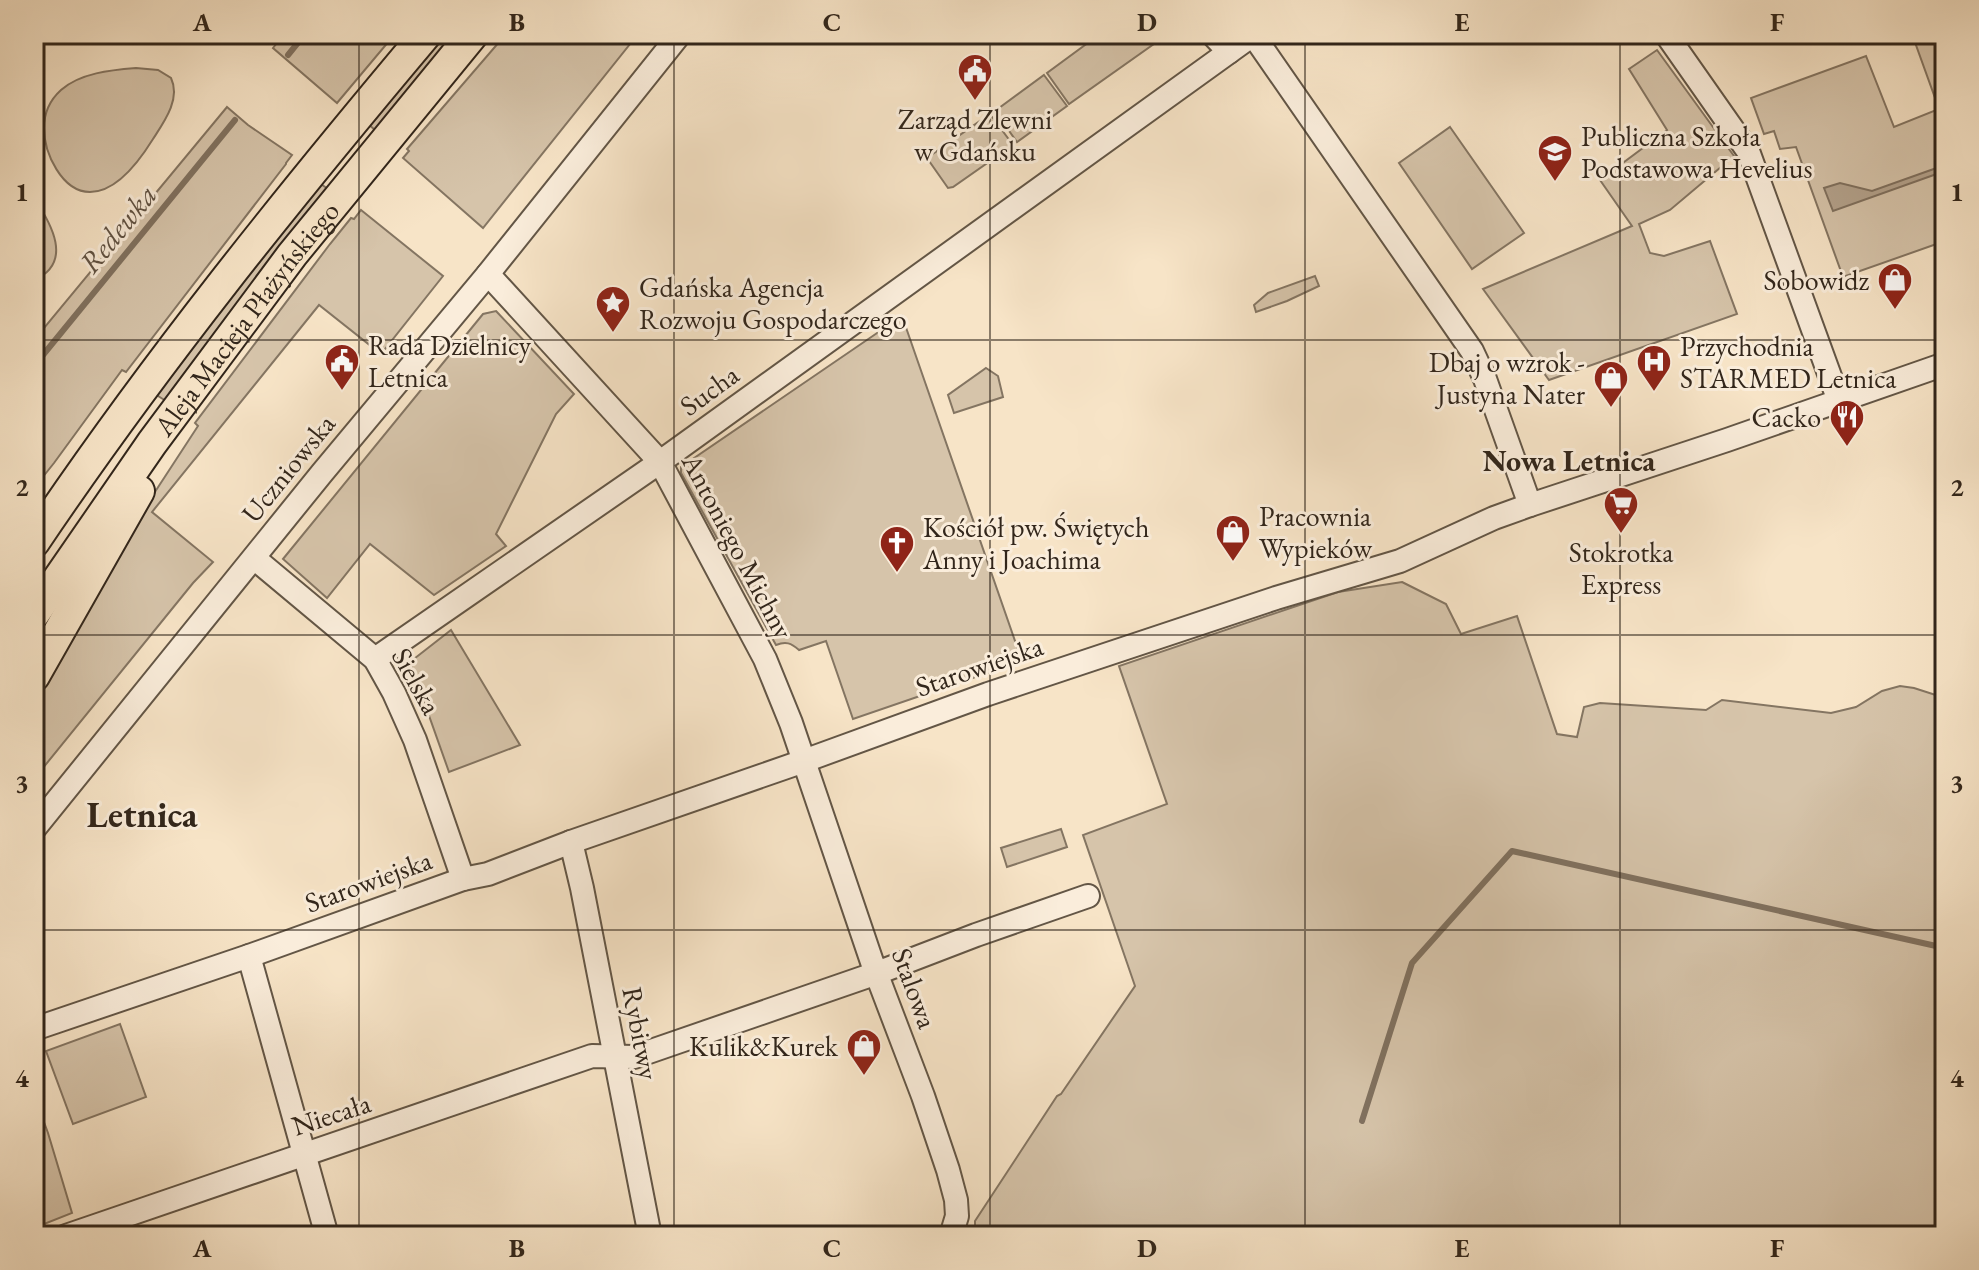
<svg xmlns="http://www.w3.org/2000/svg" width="1979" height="1270" font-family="'EB Garamond',serif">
  <rect width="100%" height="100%" fill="#f7e4c7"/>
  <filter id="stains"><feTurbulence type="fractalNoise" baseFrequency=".0025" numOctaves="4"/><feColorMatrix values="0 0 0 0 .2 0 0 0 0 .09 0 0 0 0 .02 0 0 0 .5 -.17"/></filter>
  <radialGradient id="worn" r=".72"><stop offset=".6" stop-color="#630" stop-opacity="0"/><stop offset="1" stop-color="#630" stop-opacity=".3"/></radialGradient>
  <!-- green -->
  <g fill="#d6c4aa" stroke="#847562" stroke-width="2">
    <path d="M284 34H395L337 103 273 48Z"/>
    <path d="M442 34H457L376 131 367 123Z"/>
    <path d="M506 34H638L483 228 403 158 409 151 407 149Z"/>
    <path d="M1100 34H1168L1069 104 1047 73Z"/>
    <path d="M1912 34 1945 35V241L1843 277 1796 147 1780 149 1774 131 1764 134 1751 98 1866 56 1894 127 1939 109Z"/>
    <path d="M1657 50 1734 156 1670 210 1639 224 1650 253 1664 256 1710 241 1737 314 1549 380 1483 289 1632 226 1600 180 1667 130 1629 69Z"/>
    <path d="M136 68 158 70 171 78C181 99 164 122 153 139 140 160 117 192 90 192 62 192 44 153 44 128 44 114 50 100 61 90 80 73 111 70 136 68Z"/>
    <path d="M1044 75 1067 106 1017 142 995 111Z"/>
    <path d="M227 107 248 125 292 155 286 163V164L126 372 122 370 54 463 34 488V340Z"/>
    <path d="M990 114 1013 145 953 187 948 188 927 158Z"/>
    <path d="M1450 127 1524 233 1472 269 1399 163Z"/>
    <path d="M318 182 328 189 166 401 155 394Z"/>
    <path d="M34 198C51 223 74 263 34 280Z"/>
    <path d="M361 210 443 276 381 354 319 305 152 512 213 562 193 583 34 779V706L56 668 76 627 151 498 198 426 195 423 330 244 351 218 354 219Z"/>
    <path d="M1315 276 1319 286 1287 301 1256 312 1254 305 1268 293Z"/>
    <path d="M496 311 574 394 556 414 496 534 506 546 434 595 370 544 327 598 283 559 483 314Z"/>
    <path d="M902 316 1022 661 853 719 826 641 799 650C791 643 786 641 776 645L681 473V467Z"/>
    <path d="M986 368 998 376 1003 397 954 413 948 395Z"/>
    <path d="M1402 582 1446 604 1461 634 1517 616 1557 734 1577 737 1584 707 1600 703 1706 710 1722 700 1831 713 1856 707 1882 691 1900 686 1914 688 1945 698V1236H975V1221L1057 1096 1061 1094 1135 986 1083 835 1167 804 1119 666 1338 592Z"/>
    <path d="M451 630 520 745 449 772 410 662Z"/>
    <path d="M1061 829 1067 847 1007 867 1001 848Z"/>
    <path d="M120 1024 146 1097 73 1124 46 1051Z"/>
    <path d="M34 1095 48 1133 72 1213 34 1228Z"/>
  </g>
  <!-- water -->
  <path fill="#b4a38d" stroke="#80715f" stroke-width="2" d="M1945 165V171L1833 211 1824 188 1840 183 1872 191Z"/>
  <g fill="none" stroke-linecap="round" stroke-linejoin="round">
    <!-- stream -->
    <g stroke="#80715f" stroke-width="6">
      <path d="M288 55 305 34"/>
      <path d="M34 366 235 120"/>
      <path d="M1362 1121 1412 963 1512 851 1945 948"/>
    </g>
    <defs>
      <g id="minor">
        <path d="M1212 34 1229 52"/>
        <path d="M1666 34 1748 151 1839 401"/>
        <path d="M1253 35 1472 351 1485 379 1530 505"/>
        <path d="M488 274 660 462 765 659 791 723 872 962 923 1096 948 1170 956 1200 957 1216 951 1236"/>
        <path d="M254 558 375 659 394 693 415 740 463 879"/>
        <path d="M375 659 660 462 1254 34"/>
        <path d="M34 829 322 473 488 274 680 34"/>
        <path d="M571 842 582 888 650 1236"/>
        <path d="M249 956 327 1236"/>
        <path d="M34 1029 249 956 463 879 488 874 571 842 804 761 988 694 1276 598 1400 561 1494 518 1530 505 1727 440 1945 364"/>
        <path d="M66 1236 592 1056 634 1057 877 973 976 935 1088 896"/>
      </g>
      <g id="major">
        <path d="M34 542C154 364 288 198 426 34"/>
        <path id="s1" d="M34 614 152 443 292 255 473 34"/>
        <path d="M34 676 139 491"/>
      </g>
    </defs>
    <!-- minor casing -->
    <use href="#minor" stroke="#635646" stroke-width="26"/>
    <!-- major casing -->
    <use href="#major" stroke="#32261b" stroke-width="34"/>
    <!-- minor -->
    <use href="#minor" stroke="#faeddb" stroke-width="22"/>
    <!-- major -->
    <use href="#major" stroke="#f7e4c7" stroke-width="30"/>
  </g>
  <!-- grid -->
  <path fill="none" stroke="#32261b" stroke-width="2" stroke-opacity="0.55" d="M359 34V1236M674 34V1236M990 34V1236M1305 34V1236M1620 34V1236M34 340H1945M34 635H1945M34 930H1945"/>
  <!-- icons -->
  <defs>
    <symbol id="civic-pin" viewBox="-11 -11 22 30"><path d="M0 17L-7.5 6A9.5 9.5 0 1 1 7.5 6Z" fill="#8f2418" stroke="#faeddb"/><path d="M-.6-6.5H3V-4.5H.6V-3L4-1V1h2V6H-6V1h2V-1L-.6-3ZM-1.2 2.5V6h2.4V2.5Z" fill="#fff"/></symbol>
    <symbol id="school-pin" viewBox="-11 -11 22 30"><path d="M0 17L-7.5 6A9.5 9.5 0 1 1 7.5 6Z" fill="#8f2418" stroke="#faeddb"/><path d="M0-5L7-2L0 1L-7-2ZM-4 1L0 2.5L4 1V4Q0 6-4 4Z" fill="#fff"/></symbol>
    <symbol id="shop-pin" viewBox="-11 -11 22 30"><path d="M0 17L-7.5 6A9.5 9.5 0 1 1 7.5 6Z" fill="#8f2418" stroke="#faeddb"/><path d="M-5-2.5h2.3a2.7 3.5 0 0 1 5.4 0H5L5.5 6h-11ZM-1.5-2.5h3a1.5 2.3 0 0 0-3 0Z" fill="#fff"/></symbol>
    <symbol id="sight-pin" viewBox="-11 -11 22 30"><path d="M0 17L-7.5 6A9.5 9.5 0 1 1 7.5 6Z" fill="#8f2418" stroke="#faeddb"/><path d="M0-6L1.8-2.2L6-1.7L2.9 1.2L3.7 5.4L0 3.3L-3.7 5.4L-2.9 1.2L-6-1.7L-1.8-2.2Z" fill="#fff"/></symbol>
    <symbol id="hospital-pin" viewBox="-11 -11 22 30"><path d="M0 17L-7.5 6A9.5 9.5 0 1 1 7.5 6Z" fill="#8f2418" stroke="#faeddb"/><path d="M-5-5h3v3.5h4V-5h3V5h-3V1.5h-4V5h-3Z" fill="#fff"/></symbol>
    <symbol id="restaurant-pin" viewBox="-11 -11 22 30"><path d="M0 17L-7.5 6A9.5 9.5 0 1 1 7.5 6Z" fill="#8f2418" stroke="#faeddb"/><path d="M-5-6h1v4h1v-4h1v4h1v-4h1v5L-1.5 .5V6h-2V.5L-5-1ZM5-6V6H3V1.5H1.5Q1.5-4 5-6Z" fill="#fff"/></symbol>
    <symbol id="supermarket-pin" viewBox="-11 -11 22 30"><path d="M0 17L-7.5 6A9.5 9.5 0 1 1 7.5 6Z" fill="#8f2418" stroke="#faeddb"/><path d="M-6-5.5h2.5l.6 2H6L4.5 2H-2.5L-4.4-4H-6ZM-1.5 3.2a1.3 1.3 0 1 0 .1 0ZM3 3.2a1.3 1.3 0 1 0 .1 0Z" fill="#fff"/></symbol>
    <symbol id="church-pin" viewBox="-11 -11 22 30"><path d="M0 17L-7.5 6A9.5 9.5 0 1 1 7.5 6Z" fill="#8f2418" stroke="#faeddb"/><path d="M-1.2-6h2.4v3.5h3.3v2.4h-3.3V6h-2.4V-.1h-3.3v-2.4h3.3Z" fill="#fff"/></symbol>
  </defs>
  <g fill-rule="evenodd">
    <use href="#civic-pin" x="955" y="51" width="40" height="54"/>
    <use href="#school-pin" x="1535" y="132" width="40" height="54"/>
    <use href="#shop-pin" x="1875" y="260" width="40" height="54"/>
    <use href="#sight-pin" x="593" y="283" width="40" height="54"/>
    <use href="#civic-pin" x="322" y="341" width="40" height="54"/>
    <use href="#hospital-pin" x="1634" y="342" width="40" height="54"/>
    <use href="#shop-pin" x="1591" y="358" width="40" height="54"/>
    <use href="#restaurant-pin" x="1827" y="397" width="40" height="54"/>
    <use href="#supermarket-pin" x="1601" y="484" width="40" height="54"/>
    <use href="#shop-pin" x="1213" y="512" width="40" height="54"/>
    <use href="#church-pin" x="877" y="523" width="40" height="54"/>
    <use href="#shop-pin" x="844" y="1026" width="40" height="54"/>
  </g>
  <g text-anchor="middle" stroke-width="6" stroke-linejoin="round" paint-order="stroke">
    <!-- poi labels -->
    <g font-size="28" fill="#32261b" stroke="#faeddb" text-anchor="start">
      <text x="975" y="129" text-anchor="middle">Zarząd Zlewni<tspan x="975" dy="32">w Gdańsku</tspan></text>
      <text x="1581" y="146">Publiczna Szkoła<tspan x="1581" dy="32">Podstawowa Hevelius</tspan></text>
      <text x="1869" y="290" text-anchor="end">Sobowidz</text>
      <text x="639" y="297">Gdańska Agencja<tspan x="639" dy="32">Rozwoju Gospodarczego</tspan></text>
      <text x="368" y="355">Rada Dzielnicy<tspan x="368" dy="32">Letnica</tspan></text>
      <text x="1680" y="356">Przychodnia<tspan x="1680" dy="32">STARMED Letnica</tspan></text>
      <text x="1585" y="372" text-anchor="end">Dbaj o wzrok -<tspan x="1585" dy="32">Justyna Nater</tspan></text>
      <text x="1821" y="427" text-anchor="end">Cacko</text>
      <text x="1259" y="526">Pracownia<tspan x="1259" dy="32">Wypieków</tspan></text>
      <text x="923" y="537">Kościół pw. Świętych<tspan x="923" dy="32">Anny i Joachima</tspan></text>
      <text x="1621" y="562" text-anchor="middle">Stokrotka<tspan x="1621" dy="32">Express</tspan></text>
      <text x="838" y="1056" text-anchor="end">Kulik&amp;Kurek</text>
    </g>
    <!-- street labels -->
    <g font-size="28" fill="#32261b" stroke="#faeddb">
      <text dy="10" stroke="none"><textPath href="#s1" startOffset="364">Aleja Macieja Płażyńskiego</textPath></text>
      <text transform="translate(709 390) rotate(-36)" y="10">Sucha</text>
      <text transform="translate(288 468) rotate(-51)" y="10">Uczniowska</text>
      <text transform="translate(738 546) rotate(62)" y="10">Antoniego Michny</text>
      <text transform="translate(979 666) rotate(-19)" y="10">Starowiejska</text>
      <text transform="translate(417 681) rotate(61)" y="10">Sielska</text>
      <text transform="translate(368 881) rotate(-20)" y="10">Starowiejska</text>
      <text transform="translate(915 988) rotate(70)" y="10">Stalowa</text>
      <text transform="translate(641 1033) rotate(79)" y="10">Rybitwy</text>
      <text transform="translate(331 1114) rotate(-18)" y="10">Niecała</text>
    </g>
    <!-- water labels -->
    <g font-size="30" font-style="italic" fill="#605243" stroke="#faeddb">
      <text transform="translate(118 229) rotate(-51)" y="10">Redewka</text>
    </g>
    <!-- neighbourhood labels -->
    <g font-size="30" font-weight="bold" fill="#32261b" stroke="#faeddb">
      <text x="1569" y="471">Nowa Letnica</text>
    </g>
    <!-- district labels -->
    <g font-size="36" font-weight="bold" fill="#32261b" stroke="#faeddb">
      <text x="142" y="827">Letnica</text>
    </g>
  </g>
  <!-- margin -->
  <rect width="1979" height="1270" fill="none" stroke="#f7e4c7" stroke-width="88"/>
  <rect x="44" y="44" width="1891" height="1182" fill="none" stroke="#32261b" stroke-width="3"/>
  <g font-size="26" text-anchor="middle" font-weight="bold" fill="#32261b">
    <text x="202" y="31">A</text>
    <text x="517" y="31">B</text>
    <text x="832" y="31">C</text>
    <text x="1147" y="31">D</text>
    <text x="1462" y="31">E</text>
    <text x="1777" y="31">F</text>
    <text x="22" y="201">1</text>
    <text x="1957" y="201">1</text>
    <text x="22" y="496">2</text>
    <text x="1957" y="496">2</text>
    <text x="22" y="792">3</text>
    <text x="1957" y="792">3</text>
    <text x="22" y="1087">4</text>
    <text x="1957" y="1087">4</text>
    <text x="202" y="1257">A</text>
    <text x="517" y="1257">B</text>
    <text x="832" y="1257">C</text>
    <text x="1147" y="1257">D</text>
    <text x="1462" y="1257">E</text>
    <text x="1777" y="1257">F</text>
  </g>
  <rect width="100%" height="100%" filter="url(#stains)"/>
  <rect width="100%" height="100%" fill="url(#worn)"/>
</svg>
